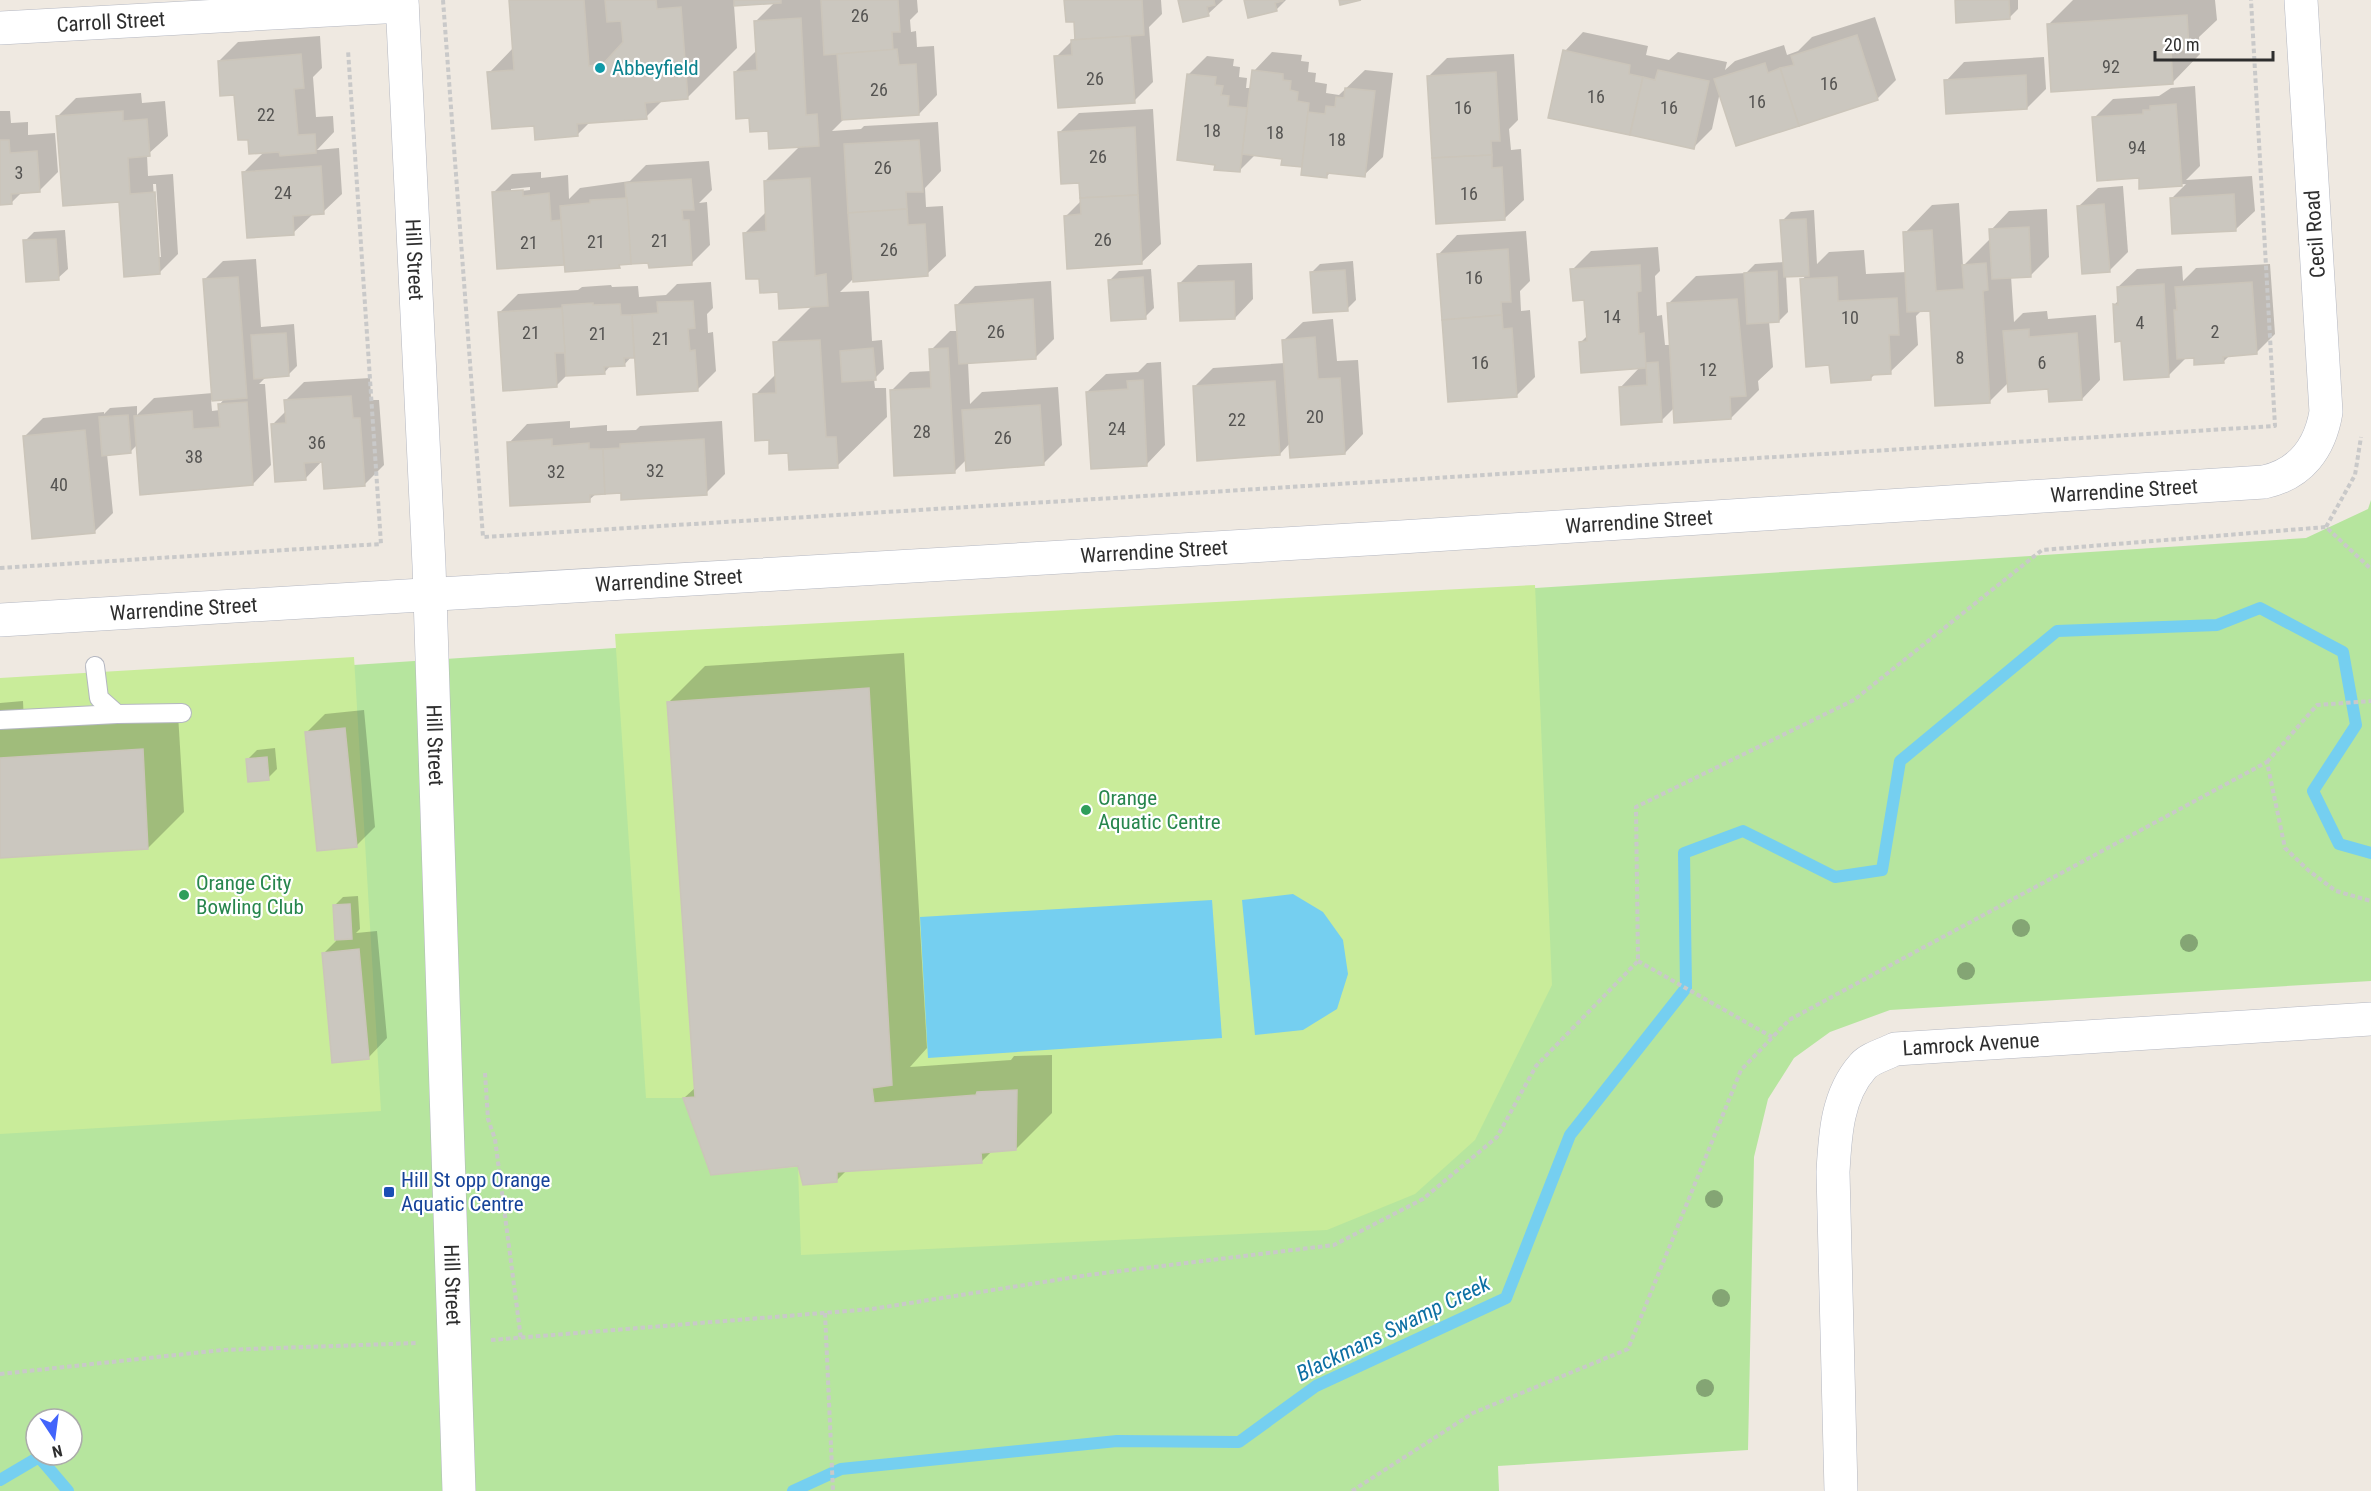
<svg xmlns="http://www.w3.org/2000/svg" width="2371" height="1491" font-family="'Roboto Condensed',sans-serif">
  <rect width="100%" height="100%" fill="#efe9e1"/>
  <!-- green -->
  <path fill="#b6e59e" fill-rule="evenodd" d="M2371 500V981L1890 1010 1830 1032 1794 1058 1768 1099 1754 1157 1748 1450 1498 1466 1499 1491H0V688L2306 538 2368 509ZM36 1419H72V1455H36Z"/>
  <!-- pitch -->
  <g fill="#c9ec9a">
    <path d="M1535 585 1552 985 1475 1140 1415 1194 1327 1230 801 1255 798 1167 711 1175 683 1098H646L615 634Z"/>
    <path d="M354 657 381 1111 0 1134V678Z"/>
  </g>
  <!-- water -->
  <g fill="#75cff0">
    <path d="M1293 894 1323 912 1343 940 1348 974 1337 1009 1303 1030 1255 1035 1242 900Z"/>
    <path d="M1212 900 1222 1038 928 1058 920 917Z"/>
  </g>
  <!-- shadow -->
  <g fill="#0003" fill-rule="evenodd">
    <path d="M511 0H917L918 12 910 20 911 32 916 31 917 47 934 46 937 95 919 114 844 119 832 131 861 129 864 126 938 122 941 171 925 188 926 207 943 206 946 256 927 274 854 278 840 292 869 291 872 341 882 340 884 369 874 379 875 388H886L887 417 837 466 789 452 770 439 755 395 777 373 775 343 812 306 779 290 760 277 745 233 767 211 765 181 801 145 750 116 735 72 757 50 756 21 775 2 734 5 737 48 687 98 663 100 646 117 591 121 577 135 536 124 489 73 514 47Z"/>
    <path d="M1066 0H1161L1162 14 1149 27 1153 82 1134 101 1056 57 1075 38 1076 20Z"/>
    <path d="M1179 0H1223L1208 14Z"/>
    <path d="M1245 0H1286L1276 10Z"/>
    <path d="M1956 0H2018V9L2009 18Z"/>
    <path d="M2073 0H2215L2217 20 2199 37 2200 54 2173 82 2048 25Z"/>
    <path d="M1875 17 1896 80 1877 99 1720 92 1712 129 1693 148 1565 51 1583 32 1648 46 1646 55 1669 60 1678 52 1727 62 1725 70 1735 61 1784 45 1787 55 1798 51 1812 37Z"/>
    <path d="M320 36 322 68 313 77 316 117 333 116 334 132 317 150 339 148 342 194 323 212 312 215 293 233 243 173 265 151 250 138 236 93 219 61 238 42Z"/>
    <path d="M1272 52 1302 55 1301 61 1309 62 1308 72 1316 73 1315 82 1327 84 1326 93 1339 95 1365 70 1393 73 1383 157 1364 175 1331 172 1326 177 1283 158 1255 155 1239 171 1217 163 1189 74 1207 56 1234 59 1233 66 1240 67 1239 77 1247 78 1246 88H1251L1254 71Z"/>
    <path d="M1514 54 1518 120 1509 129 1511 150 1521 149 1524 200 1505 218 1428 77 1447 58Z"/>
    <path d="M2044 57 2046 89 2027 108 1946 81 1964 62Z"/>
    <path d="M2195 86 2200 166 2186 180 2252 176 2255 211 2236 229 2171 199 2186 184 2141 187 2140 177 2094 118 2113 99 2159 96 2171 88Z"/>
    <path d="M141 93 142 103 165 101 168 136 147 155 148 176 173 174 178 254 160 272 120 201 57 117 76 98ZM153 184H156L161 257H158Z"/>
    <path d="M1153 109 1161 244 1142 262 1066 216 1082 200 1081 181 1060 132 1079 113Z"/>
    <path d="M0 111H10L11 123 28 122V135L55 133 58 172 39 191 22 192 11 203H0Z"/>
    <path d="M709 161 712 190 699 203 707 202 710 245 691 264 650 261 623 263 619 266 566 263 498 268 493 193 512 174 541 172V178L568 175 569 199 580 188 630 181 646 165ZM530 187V190L511 192V189Z"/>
    <path d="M2123 186 2128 252 2109 271 2079 206 2098 188Z"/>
    <path d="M1959 203 1963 266 1991 238V230L2009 211 2047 209 2049 257 2031 275 2011 276 2014 322 2023 313 2047 311 2048 319 2096 315 2100 380 2082 399 2049 387 2008 383 1989 402 1931 310H1922L1916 316 1918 345 1890 372 1876 373 1870 379 1831 364 1802 280 1807 274 1786 275 1788 312 1779 321H1769L1773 367 1758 381 1759 390 1731 418 1675 407 1661 421 1620 388 1640 367 1581 342 1588 335 1586 299 1572 270 1591 251 1658 247 1660 271 1655 276 1657 316 1662 315 1665 345H1671L1668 304 1696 276 1746 273 1755 264 1784 262 1782 221 1791 212 1814 210 1817 264 1829 252 1864 250 1866 274 1907 272 1905 233 1932 205Z"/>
    <path d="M65 230 68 269 58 278 25 241 34 232Z"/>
    <path d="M1526 231 1530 281 1520 291 1521 311 1530 310 1535 377 1516 396 1439 254 1457 235Z"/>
    <path d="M256 259 261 327 294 324 297 366 288 375 265 378 259 384H265L271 465 253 484 137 445 130 452 107 454 113 513 94 532 25 436 43 418 104 412V414L110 408 137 406V415L154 398 213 393 204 280 223 261ZM225 398 220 404V410L212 411 211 400Z"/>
    <path d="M1353 261 1356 300 1347 309 1311 273 1320 264Z"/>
    <path d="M1252 263 1253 299 1235 318 1179 284 1198 265Z"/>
    <path d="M2270 264 2275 334 2256 353 2230 355 2223 362 2195 357H2187L2169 375 2123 339 2114 305 2119 300 2118 287 2137 269 2182 266 2183 281 2196 268Z"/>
    <path d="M1151 269 1154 308 1145 317 1109 281 1119 271Z"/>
    <path d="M1051 281 1054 339 1036 357 968 362 970 404 982 392 1058 387 1062 445 1043 464 967 459 954 472 891 391 910 372 932 371 931 350 950 331H958L957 305 975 286Z"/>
    <path d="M711 282 713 308 707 314 708 333 713 332 716 371 697 390 636 356H632L624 365H611L604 373 567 375 556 386 499 313 518 294 578 290 582 287 611 285 612 287 638 286 639 297 666 295 677 284Z"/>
    <path d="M1333 319 1337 361 1358 360 1363 434 1345 453 1291 442 1280 454 1195 386 1213 368 1285 363 1284 340 1303 322Z"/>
    <path d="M1161 362 1165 445 1147 464 1087 392 1106 374 1138 372 1147 363Z"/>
    <path d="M370 378 371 400H379L384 465 365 484 323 460 305 479 272 425 286 411 285 401 304 382Z"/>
    <path d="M570 421V428L607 425V431L636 430 640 426 722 421 725 474 706 493H597L589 500 509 443 527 424Z"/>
    <path d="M904 653 927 1048 910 1067 1011 1060 1014 1056 1052 1055V1113L1016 1149 992 1151 982 1161 847 1170 836 1181 799 1165 684 1098 696 1087 668 703 705 666Z"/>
    <path d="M23 701 24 723 178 714 184 812 148 848 0 856V703Z"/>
    <path d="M364 710 375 827 356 846 307 732 325 714Z"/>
    <path d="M275 748 277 769 268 778 248 759 257 750Z"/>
    <path d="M358 896 360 929 356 933 377 931 387 1038 369 1057 324 953 336 941 334 906 343 897Z"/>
  </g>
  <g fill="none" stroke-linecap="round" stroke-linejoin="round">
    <!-- stream -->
    <g stroke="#75cff0" stroke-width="12">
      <path d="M0 1480 39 1457 68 1491"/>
      <path d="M793 1491 841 1469 1117 1441 1239 1442 1316 1386 1506 1298 1570 1135 1686 988 1684 853 1743 831 1835 877 1882 870 1900 761 2057 631 2217 625 2260 608 2343 652 2356 725 2313 791 2339 844 2371 853"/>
    </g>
  </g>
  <!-- building -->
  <g fill="#cbc7bf" stroke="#cbc5ba" stroke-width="1.5">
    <path d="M509 0H584L589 66 603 64 623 42 621 21 607 22 605 0H656L657 9 681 7 688 99 645 103 647 119 577 124 578 136 535 140 534 126 492 129 487 72 514 70Z"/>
    <path d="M734 0H781V3L734 6Z"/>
    <path d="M821 0H898L900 32H892L893 50 824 55Z"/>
    <path d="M1064 0H1142L1144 35 1075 40 1074 22H1066Z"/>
    <path d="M1178 0H1214L1215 5 1207 7 1209 16 1183 22Z"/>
    <path d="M1244 0H1283V1L1275 3 1277 11 1248 18Z"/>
    <path d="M1339 0H1361L1340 5Z"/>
    <path d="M1955 0H2009L2010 19 1956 23Z"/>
    <path d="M2187 15 2189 49 2171 51 2173 84 2051 92 2047 24Z"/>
    <path d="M801 18 806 115 817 114 819 146 769 149 768 131 750 132 749 118 736 119 734 72 757 70 754 21Z"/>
    <path d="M1857 35 1878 100 1799 126 1780 68 1794 65 1791 56Z"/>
    <path d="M1130 36 1135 103 1058 108 1054 56 1072 55 1071 40Z"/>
    <path d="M897 49 899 65 916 64 919 115 842 120 837 54Z"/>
    <path d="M1563 50 1630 65 1629 74 1643 77 1630 135 1548 118Z"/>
    <path d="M301 54 304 88 294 89 298 135 315 134 316 153 280 156 279 152 249 154 248 140H238L234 95 220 96 218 61Z"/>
    <path d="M1765 63 1768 73 1780 68 1799 126 1736 146 1714 79Z"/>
    <path d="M1252 70 1283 74V80L1291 81 1290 90 1298 92 1297 101 1309 103 1302 167 1281 165 1282 159 1242 154Z"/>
    <path d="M1658 70 1709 81 1694 149 1630 135 1643 77 1655 80Z"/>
    <path d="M1496 72 1500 141H1491L1492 155 1432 158 1427 76Z"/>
    <path d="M1187 74 1216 77 1215 85 1223 86 1221 95 1229 96 1228 106 1247 108 1240 172 1214 170 1215 165 1177 160Z"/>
    <path d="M2026 75 2027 109 1946 114 1944 80Z"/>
    <path d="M1345 88 1375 91 1365 177 1327 173V178L1301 175 1308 112 1325 114 1326 106 1335 107 1336 97 1344 98Z"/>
    <path d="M2176 104 2182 186 2139 189V178L2097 181 2092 117 2143 114V110H2150V106Z"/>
    <path d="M123 111V121L147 119 150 156 128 158 130 194 155 192 160 274 124 277 119 202 63 206 56 116Z"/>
    <path d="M1135 127 1138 195 1080 198 1079 183 1061 184 1058 132Z"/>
    <path d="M0 140H9L10 153 37 151 40 192 11 194 12 204 0 205Z"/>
    <path d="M919 140 923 192H906L907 209 848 213 844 144Z"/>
    <path d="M1492 155V168L1502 167 1505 220 1436 224 1432 158Z"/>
    <path d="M321 166 324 214 293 216 294 235 247 238 242 172Z"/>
    <path d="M810 178 815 276 826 274 828 306 779 309 778 292 760 293 759 279H746L743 233 766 231 764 181Z"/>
    <path d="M691 179 694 210H682L683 220H689L692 265 649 268 648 263 631 264 625 183Z"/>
    <path d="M523 190V196L549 193 551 221 561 220 564 265 497 269 492 192Z"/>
    <path d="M2234 194 2236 231 2172 234 2170 198Z"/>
    <path d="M1138 195 1142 264 1067 269 1064 216 1081 214 1080 198Z"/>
    <path d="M627 198 631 264 619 265 620 268 565 272 560 206 590 203V200Z"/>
    <path d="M2104 204 2110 272 2082 274 2077 206Z"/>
    <path d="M907 209 908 225 925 224 928 276 853 282 848 213Z"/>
    <path d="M1806 219 1809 276 1784 277 1780 220Z"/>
    <path d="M2029 227 2031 277 1992 279 1989 229Z"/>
    <path d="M1932 230 1936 291 1964 289 1962 265 1986 263 1988 290 1983 291 1990 403 1935 406 1930 311 1907 312 1903 232Z"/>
    <path d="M56 239 59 280 26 282 23 240Z"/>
    <path d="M1508 249 1511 302H1501L1502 315 1442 320 1437 254Z"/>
    <path d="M1640 265 1641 291 1637 292 1639 334 1644 333 1646 368 1581 373 1579 342 1587 341 1584 300 1573 301 1570 269Z"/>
    <path d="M1345 270 1348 311 1313 313 1310 272Z"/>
    <path d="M1777 271 1779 322 1747 324 1744 273Z"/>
    <path d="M238 277 247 398 212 401 203 279Z"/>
    <path d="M1143 277 1146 319 1111 321 1108 280Z"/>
    <path d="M1837 277 1838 301 1897 298 1899 335H1889L1891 374 1871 375V380L1831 383 1829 365 1806 367 1800 279Z"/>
    <path d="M1234 281 1235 319 1180 321 1178 283Z"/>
    <path d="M2252 282 2257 354 2223 357 2224 363 2194 365V358L2177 359 2174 310H2177L2175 287Z"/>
    <path d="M2164 284 2169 377 2124 380 2121 341 2115 342 2113 304 2118 305 2117 287Z"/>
    <path d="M1033 299 1036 359 959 364 955 305Z"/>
    <path d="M1737 299 1746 396 1730 397 1731 419 1674 423 1667 303Z"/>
    <path d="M693 301 695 328 688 329 690 351 695 350 698 391 637 395 632 315 658 313 657 302Z"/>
    <path d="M593 303V305L620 304 621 315H632L634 358H624L625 366 604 367 605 374 566 376 562 305Z"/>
    <path d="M562 308 565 353H555L557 387 503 391 498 312Z"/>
    <path d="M1502 315 1503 329 1512 328 1517 397 1448 402 1442 320Z"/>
    <path d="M2029 329V337L2077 333 2082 400 2049 402 2048 389 2008 392 2003 331Z"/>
    <path d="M286 333 289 376 254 379 251 335Z"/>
    <path d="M1315 337 1318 379 1340 378 1345 454 1290 458 1282 340Z"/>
    <path d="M820 340 826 437H836L838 468 789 470 788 453 769 454V440L755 441 753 394 776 393 773 342Z"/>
    <path d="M873 348 876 380 842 382 840 351Z"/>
    <path d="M948 348 955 473 894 476 890 390 931 388 929 349Z"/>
    <path d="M1658 362 1662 422 1621 425 1619 387 1647 385 1646 363Z"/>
    <path d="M1143 380 1147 466 1091 469 1086 392 1128 389 1127 381Z"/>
    <path d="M1275 381 1280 455 1197 461 1193 386Z"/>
    <path d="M351 396 353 418H360L365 486 324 489 322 462 304 463 306 480 275 482 271 424 286 423 284 400Z"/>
    <path d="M247 402 253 485 140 495 134 416 192 411 193 429 220 427 218 404Z"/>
    <path d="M1040 405 1044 465 966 471 962 410Z"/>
    <path d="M128 415 131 453 102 456 99 417Z"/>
    <path d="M85 430 95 533 32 539 23 436Z"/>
    <path d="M552 439V446L589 443V449H603L605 494 590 495V502L510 506 507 442Z"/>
    <path d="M704 439 707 495 621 500V493L605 494 603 449 620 448V444Z"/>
    <path d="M869 688 892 1085 872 1088 874 1103 976 1095 977 1092 1017 1090 1016 1150 981 1153 982 1163 837 1172V1182L803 1185 798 1166 711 1175 683 1098 695 1097 667 702Z"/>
    <path d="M345 728 357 847 317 851 305 732Z"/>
    <path d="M143 749 148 849 0 858V758Z"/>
    <path d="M267 757 269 780 248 782 246 759Z"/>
    <path d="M350 904 352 939 335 940 333 905Z"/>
    <path d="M359 949 369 1059 332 1063 322 953Z"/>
  </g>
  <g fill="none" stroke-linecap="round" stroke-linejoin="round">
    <defs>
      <g id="lane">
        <path d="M95 666 99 698 117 714 182 713"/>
        <path d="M0 720 117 714"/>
      </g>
      <g id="street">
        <path id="s1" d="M0 28 402 6"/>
        <path id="s2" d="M0 620 1401 537 2264 482C2301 474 2320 448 2326 412L2301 0"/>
        <path id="s3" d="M1841 1491 1833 1172C1835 1135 1837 1095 1863 1066 1870 1058 1886 1054 1895 1049L2371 1019"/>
      </g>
      <g id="secondary">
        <path id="s4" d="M402 0 429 565 459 1491"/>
      </g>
    </defs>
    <!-- lane casing -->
    <use href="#lane" stroke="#b4b7c1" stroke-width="20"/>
    <!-- street casing -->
    <use href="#street" stroke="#b4b7c1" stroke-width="34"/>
    <!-- secondary casing -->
    <use href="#secondary" stroke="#b4b7c1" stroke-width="34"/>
    <!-- path -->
    <g stroke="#c9c9c9" stroke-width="4" stroke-dasharray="4.5 3" stroke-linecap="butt">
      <path d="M443 0 483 537 2275 426 2251 0"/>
      <path d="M2326 527 2355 475 2361 437"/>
      <path d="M0 568 381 544 348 50"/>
      <path d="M2267 762 2317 705 2371 701"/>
      <path d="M1638 961 1772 1037"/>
      <path d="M485 1073 488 1119 495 1139 521 1339"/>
      <path d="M825 1313 833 1491"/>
      <path d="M491 1340 872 1309 1088 1275 1334 1245 1423 1199 1497 1137 1536 1066 1638 961 1636 807 1854 700 2042 550 2326 527 2371 569"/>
      <path d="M0 1374 222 1350 418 1343"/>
      <path d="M1352 1491 1473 1413 1628 1349 1741 1070 1789 1020 2267 762 2285 848 2308 870 2336 891 2371 901"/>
    </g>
    <!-- lane -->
    <use href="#lane" stroke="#fff" stroke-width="18"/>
    <!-- street -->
    <use href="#street" stroke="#fff" stroke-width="33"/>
    <!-- secondary -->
    <use href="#secondary" stroke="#fff" stroke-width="33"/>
  </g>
  <!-- trees -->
  <g fill="#84a574">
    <circle cx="2021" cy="928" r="9"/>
    <circle cx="2189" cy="943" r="9"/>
    <circle cx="1966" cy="971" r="9"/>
    <circle cx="1714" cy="1199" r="9"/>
    <circle cx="1721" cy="1298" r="9"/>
    <circle cx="1705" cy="1388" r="9"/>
  </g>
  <!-- markers -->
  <circle fill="#0f9aa8" stroke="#fff" stroke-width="2" cx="600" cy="68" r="6"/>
  <g fill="#2e9e5b" stroke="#fff" stroke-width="2">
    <circle cx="1086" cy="810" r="6"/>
    <circle cx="184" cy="895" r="6"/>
  </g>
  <rect fill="#1a4fb4" stroke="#fff" stroke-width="2" x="383" y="1186" width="12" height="12" rx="3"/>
  <g text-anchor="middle" stroke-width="4.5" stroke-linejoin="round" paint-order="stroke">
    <!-- number labels -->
    <g font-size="18" fill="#555452">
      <text x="860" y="22">26</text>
      <text x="2111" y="73">92</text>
      <text x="1095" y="85">26</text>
      <text x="1829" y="90">16</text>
      <text x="879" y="96">26</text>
      <text x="1596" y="103">16</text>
      <text x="1757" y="108">16</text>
      <text x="1463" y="114">16</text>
      <text x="1669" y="114">16</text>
      <text x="266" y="121">22</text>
      <text x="1212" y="137">18</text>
      <text x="1275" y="139">18</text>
      <text x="1337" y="146">18</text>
      <text x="2137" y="154">94</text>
      <text x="1098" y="163">26</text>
      <text x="883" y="174">26</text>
      <text x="19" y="179">3</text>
      <text x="283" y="199">24</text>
      <text x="1469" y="200">16</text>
      <text x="1103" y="246">26</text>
      <text x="660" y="247">21</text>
      <text x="596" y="248">21</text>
      <text x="529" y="249">21</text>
      <text x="889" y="256">26</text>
      <text x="1474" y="284">16</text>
      <text x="1612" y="323">14</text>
      <text x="1850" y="324">10</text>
      <text x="2140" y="329">4</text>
      <text x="996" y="338">26</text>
      <text x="2215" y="338">2</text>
      <text x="531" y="339">21</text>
      <text x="598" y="340">21</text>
      <text x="661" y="345">21</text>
      <text x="1960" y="364">8</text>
      <text x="1480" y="369">16</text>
      <text x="2042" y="369">6</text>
      <text x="1708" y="376">12</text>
      <text x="1315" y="423">20</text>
      <text x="1237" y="426">22</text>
      <text x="1117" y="435">24</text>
      <text x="922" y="438">28</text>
      <text x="1003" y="444">26</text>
      <text x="317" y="449">36</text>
      <text x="194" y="463">38</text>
      <text x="655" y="477">32</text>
      <text x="556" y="478">32</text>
      <text x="59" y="491">40</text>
    </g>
    <!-- street labels -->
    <g font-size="21" fill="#2e2e2e" stroke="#fff">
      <text dy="7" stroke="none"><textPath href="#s1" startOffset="111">Carroll Street</textPath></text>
      <text transform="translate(2315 234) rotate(-94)" y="7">Cecil Road</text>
      <text dy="7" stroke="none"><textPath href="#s4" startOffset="260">Hill Street</textPath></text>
      <text dy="7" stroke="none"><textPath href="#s2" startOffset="2128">Warrendine Street</textPath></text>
      <text dy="7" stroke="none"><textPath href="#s2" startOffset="1642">Warrendine Street</textPath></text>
      <text dy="7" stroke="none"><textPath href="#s2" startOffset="1156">Warrendine Street</textPath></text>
      <text dy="7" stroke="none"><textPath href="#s2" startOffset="670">Warrendine Street</textPath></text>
      <text dy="7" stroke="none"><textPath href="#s2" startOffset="184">Warrendine Street</textPath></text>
      <text dy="7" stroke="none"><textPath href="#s4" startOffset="746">Hill Street</textPath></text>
      <text dy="7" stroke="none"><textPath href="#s3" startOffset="544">Lamrock Avenue</textPath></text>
      <text dy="7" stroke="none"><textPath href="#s4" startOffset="1286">Hill Street</textPath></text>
    </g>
    <!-- culture labels -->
    <g font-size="21" fill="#0d838f" stroke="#fff" text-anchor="start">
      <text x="612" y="75">Abbeyfield</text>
    </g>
    <!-- leisure labels -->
    <g font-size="21" fill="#27864d" stroke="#fff" text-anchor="start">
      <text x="1098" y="805">Orange<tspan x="1098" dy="24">Aquatic Centre</tspan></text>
      <text x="196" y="890">Orange City<tspan x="196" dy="24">Bowling Club</tspan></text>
    </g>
    <!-- transit labels -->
    <g font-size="21" fill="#164399" stroke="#fff" text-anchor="start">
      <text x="401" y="1187">Hill St opp Orange<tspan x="401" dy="24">Aquatic Centre</tspan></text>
    </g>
    <!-- water labels -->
    <g font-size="22" font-style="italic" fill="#0d6fa3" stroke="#fff">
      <text transform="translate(1393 1328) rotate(-26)" y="8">Blackmans Swamp Creek</text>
    </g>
  </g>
  <!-- north arrow -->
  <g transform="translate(54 1437) rotate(167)"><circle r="28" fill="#ffffff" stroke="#ababab" stroke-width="1.5"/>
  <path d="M0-4.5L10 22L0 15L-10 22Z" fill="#4264fb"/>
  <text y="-9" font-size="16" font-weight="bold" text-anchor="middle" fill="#2e2e2e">N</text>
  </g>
  <!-- scale -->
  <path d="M2155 51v9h118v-9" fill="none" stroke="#2e2e2e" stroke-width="3"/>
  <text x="2164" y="51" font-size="18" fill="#2e2e2e" stroke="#ffffff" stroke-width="4.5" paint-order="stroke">20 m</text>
</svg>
